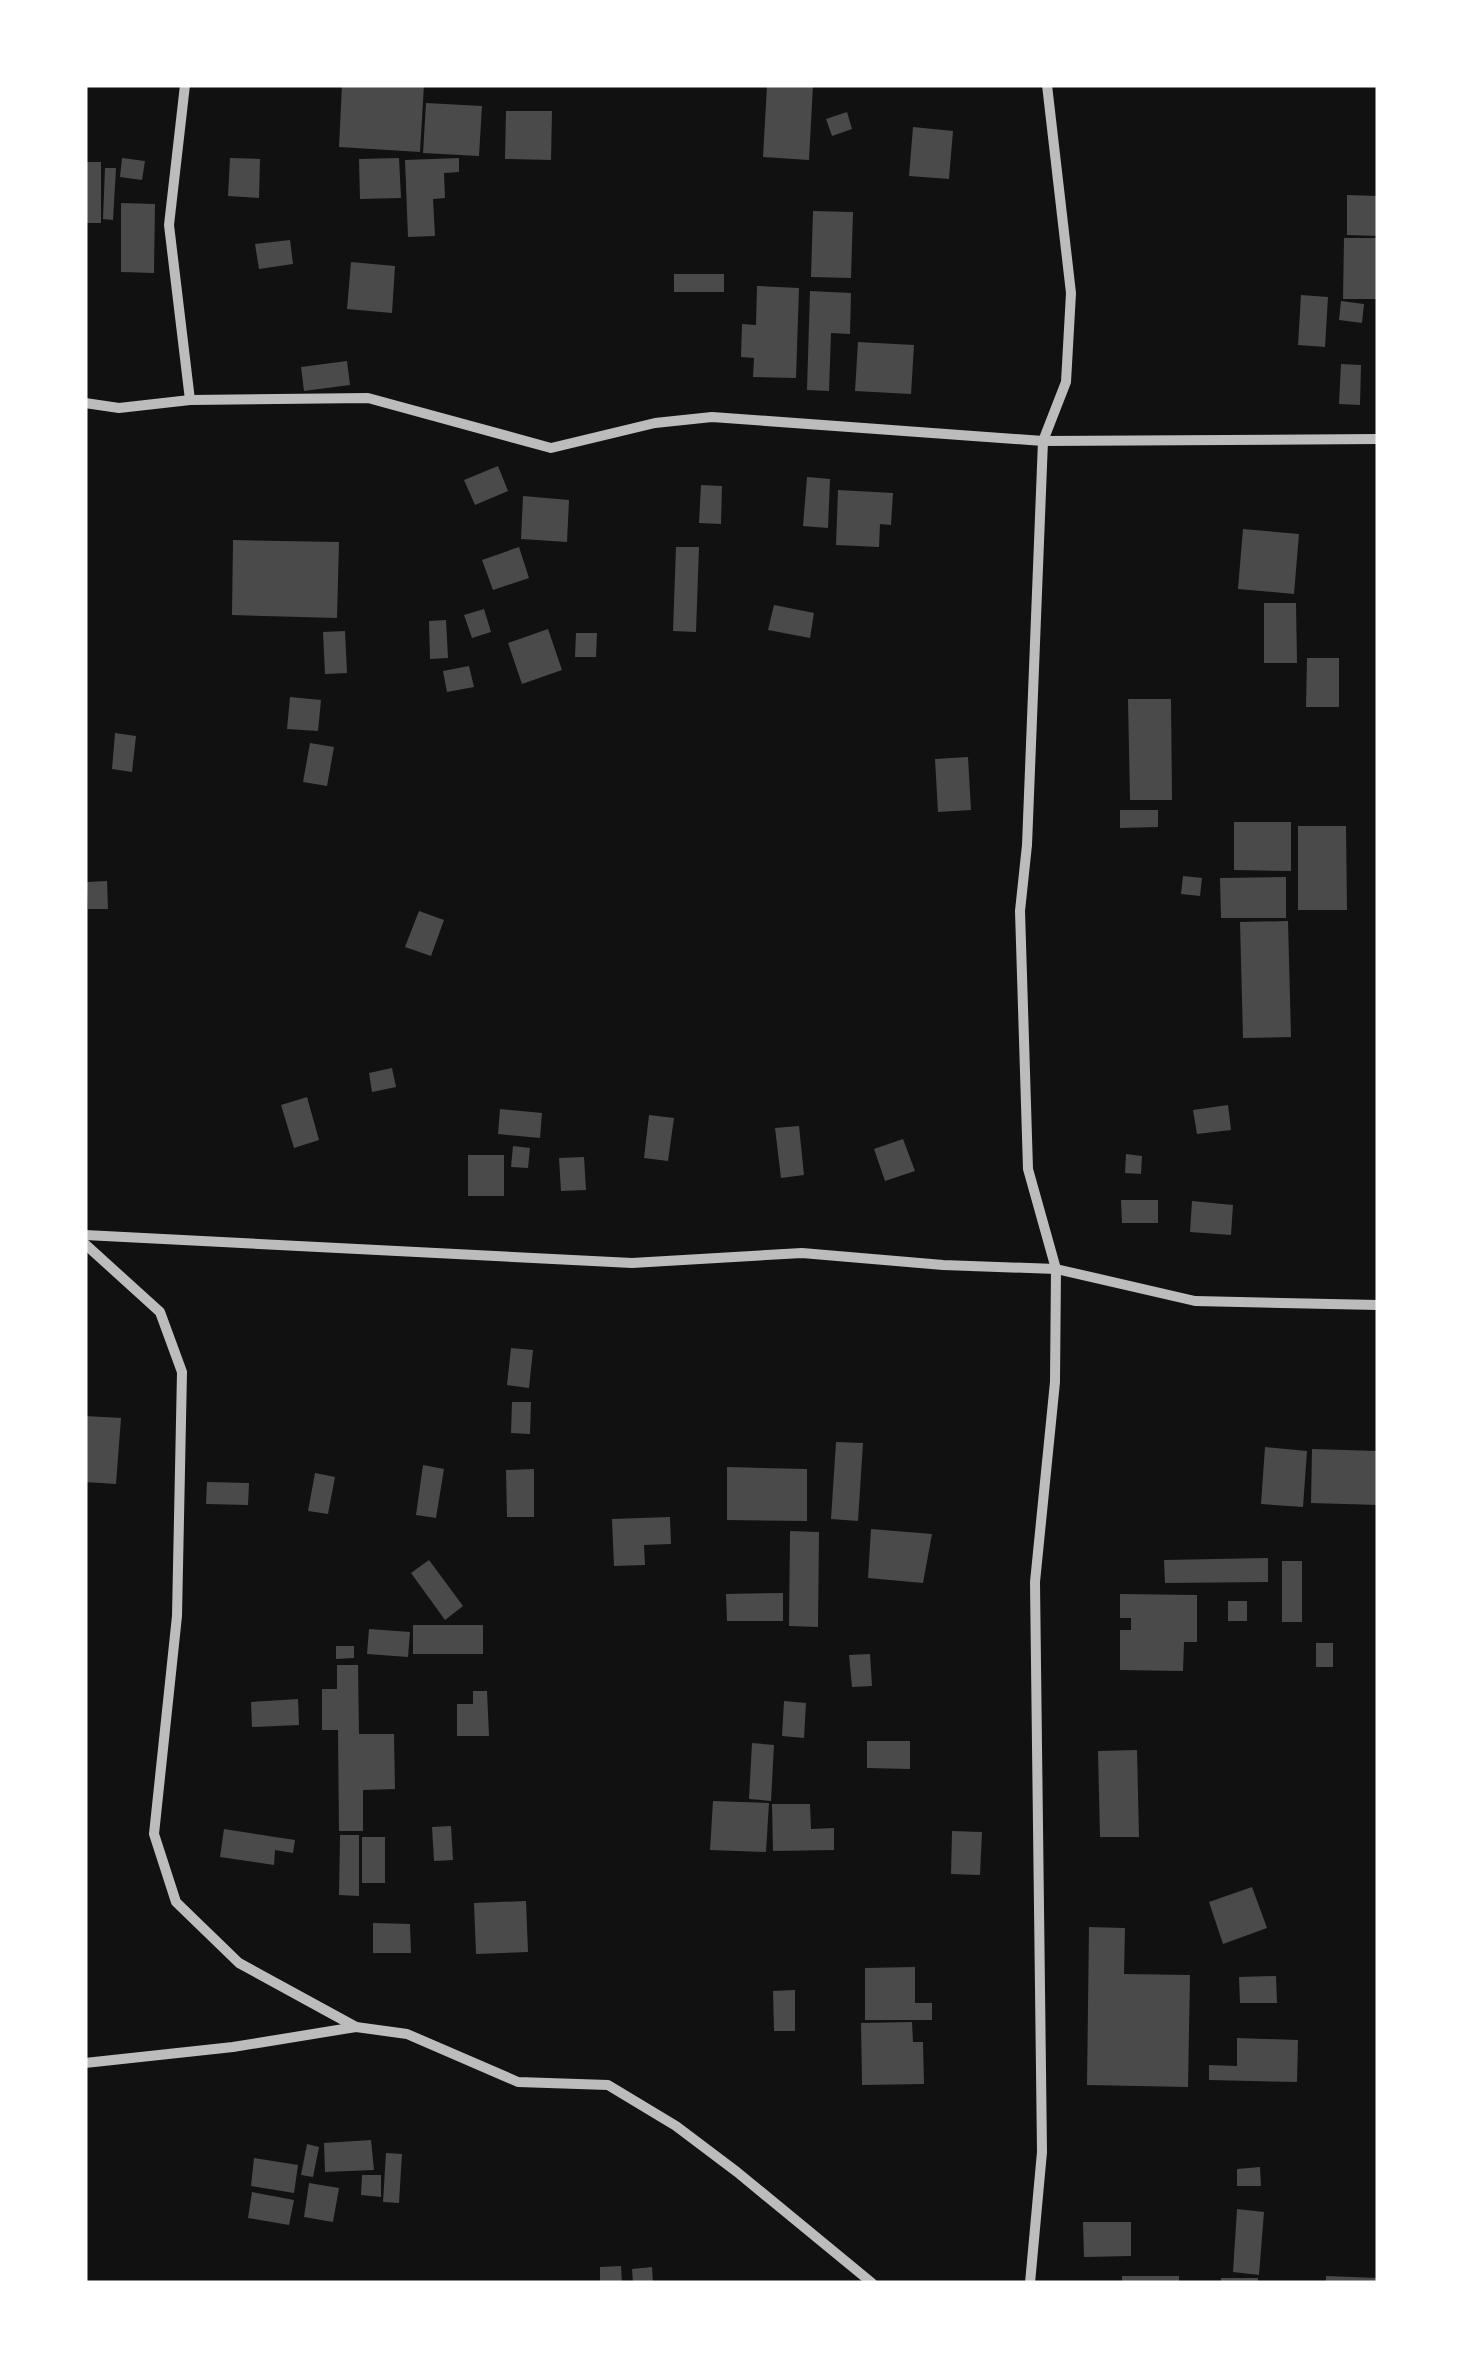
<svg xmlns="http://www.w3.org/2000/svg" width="1463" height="2368" font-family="Figtree,sans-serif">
  <rect width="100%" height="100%" fill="#111"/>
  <!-- building -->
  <g fill="#4a4a4a">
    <path d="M342 85H424L420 152 339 147Z"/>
    <path d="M767 85H813L809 160 763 157Z"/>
    <path d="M426 103 482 106 479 156 423 153Z"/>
    <path d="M506 111H552L551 160 505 159Z"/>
    <path d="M847 112 852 129 832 136 826 119Z"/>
    <path d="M913 127 953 131 949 179 909 176Z"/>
    <path d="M122 158 145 161 142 180 120 177Z"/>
    <path d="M230 158 260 159 259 198 228 196Z"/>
    <path d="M399 158 401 198 360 199 359 159Z"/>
    <path d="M459 158V172L444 173 445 198 433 199 435 236 408 237 405 160Z"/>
    <rect x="85" y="162" width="16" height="61"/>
    <path d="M105 168H116L113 220 103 219Z"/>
    <path d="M1347 195 1378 196V236L1347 235Z"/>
    <path d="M121 203 155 204 154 273 121 272Z"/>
    <path d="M813 211 853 212 851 278 811 277Z"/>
    <path d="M1344 238H1378V299H1343Z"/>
    <path d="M290 240 293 264 259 269 255 244Z"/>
    <path d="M351 262 395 266 392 313 347 309Z"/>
    <rect x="674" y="274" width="50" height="18"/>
    <path d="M757 286 799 288 796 378 753 377 754 358 741 357 742 324 756 325Z"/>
    <path d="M810 291 851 293 850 334 831 333 829 391 807 390Z"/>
    <path d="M1301 295 1328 297 1325 347 1298 345Z"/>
    <path d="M1341 301 1364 304 1362 323 1339 320Z"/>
    <path d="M858 342 914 345 911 394 855 391Z"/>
    <path d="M347 361 350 385 304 391 301 367Z"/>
    <path d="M1341 364 1361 365 1360 405 1339 404Z"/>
    <path d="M498 466 508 491 475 505 464 480Z"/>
    <path d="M807 477 830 479 828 528 803 526Z"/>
    <path d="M701 485 722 486 721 524 699 523Z"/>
    <path d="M838 490 893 493 891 525 880 524 879 547 836 545Z"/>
    <path d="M523 496 569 500 567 542 521 539Z"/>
    <path d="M1243 529 1299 534 1294 594 1238 589Z"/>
    <path d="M233 540 339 542 337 618 232 615Z"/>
    <path d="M519 547 529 578 493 590 482 560Z"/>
    <path d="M676 547H699L696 632 673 631Z"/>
    <path d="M1264 603H1296L1297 663H1264Z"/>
    <path d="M774 605 814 613 810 638 768 630Z"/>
    <path d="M484 609 491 632 472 638 464 615Z"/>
    <path d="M446 620 448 658 430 659 429 621Z"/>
    <path d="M548 629 562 670 522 684 508 643Z"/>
    <path d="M345 631 347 673 325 674 323 632Z"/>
    <path d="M576 633H597L596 657H575Z"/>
    <path d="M1307 658H1339V707H1306Z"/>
    <path d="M469 666 474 687 447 692 443 671Z"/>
    <path d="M290 697 321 700 318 731 287 729Z"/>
    <path d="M1128 699H1171L1172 800H1130Z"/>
    <path d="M115 733 136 736 132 772 112 769Z"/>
    <path d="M310 743 334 747 327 786 303 782Z"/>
    <path d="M968 757 971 810 938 812 935 759Z"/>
    <path d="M1120 810H1158V827L1120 828Z"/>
    <path d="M1234 822H1291V871L1234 870Z"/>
    <path d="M1298 826H1346L1347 910H1298Z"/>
    <path d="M1183 876 1202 878 1200 896 1181 894Z"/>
    <path d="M1286 877V918H1221L1220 878Z"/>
    <path d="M107 881 108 909H88L87 882Z"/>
    <path d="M419 911 444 920 431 956 405 947Z"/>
    <path d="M1288 921 1291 1037 1243 1038 1240 922Z"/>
    <path d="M392 1068 396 1087 372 1092 369 1073Z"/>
    <path d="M307 1097 319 1140 294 1148 281 1105Z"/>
    <path d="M1228 1105 1231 1130 1197 1134 1193 1110Z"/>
    <path d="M500 1109 542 1113 540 1138 498 1134Z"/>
    <path d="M649 1115 674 1118 668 1161 644 1158Z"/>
    <path d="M799 1126 804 1175 781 1178 775 1128Z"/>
    <path d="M903 1139 915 1171 885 1181 874 1149Z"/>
    <path d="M513 1146 530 1148 528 1168 511 1167Z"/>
    <path d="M1126 1154 1142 1156 1141 1174 1125 1173Z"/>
    <rect x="468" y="1155" width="36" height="41"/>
    <path d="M584 1157 586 1190 561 1191 559 1158Z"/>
    <path d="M1121 1200H1158V1223H1122Z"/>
    <path d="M1192 1201 1233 1205 1231 1235 1190 1232Z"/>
    <path d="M511 1348 533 1350 529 1388 507 1385Z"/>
    <path d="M512 1402H531L530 1434 511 1433Z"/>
    <path d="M85 1416 121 1418 116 1484 85 1482Z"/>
    <path d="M836 1442 863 1443 858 1521 831 1519Z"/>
    <path d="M1265 1447 1307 1451 1303 1507 1261 1504Z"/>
    <path d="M1312 1449 1378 1451V1505L1311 1503Z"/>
    <path d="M423 1465 444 1469 436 1518 416 1515Z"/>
    <path d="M727 1467 807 1469V1521L727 1520Z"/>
    <path d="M534 1469V1517H507L506 1470Z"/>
    <path d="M315 1473 335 1477 328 1514 308 1511Z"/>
    <path d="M207 1482 249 1483 248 1505 206 1504Z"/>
    <path d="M670 1517 671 1544 644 1545 645 1565 614 1566 612 1519Z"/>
    <path d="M871 1529 932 1534 923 1583 868 1578Z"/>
    <path d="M790 1531 819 1532 818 1627 789 1626Z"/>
    <path d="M1268 1558V1582L1165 1583 1164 1560Z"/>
    <path d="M429 1560 463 1606 445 1620 411 1573Z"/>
    <rect x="1282" y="1561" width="20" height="61"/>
    <path d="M783 1593V1621H727L726 1594Z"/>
    <path d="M1120 1594 1197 1595V1642H1184L1183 1671 1120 1670V1630H1131V1618H1120Z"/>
    <rect x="1228" y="1601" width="19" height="20"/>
    <rect x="413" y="1625" width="70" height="29"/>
    <path d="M369 1629 410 1632 408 1657 367 1654Z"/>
    <rect x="1316" y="1643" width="17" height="24"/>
    <path d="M336 1646H354V1658L336 1659Z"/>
    <path d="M870 1654 872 1686 852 1687 849 1655Z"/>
    <path d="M337 1665H358L359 1734H394L395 1789 363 1790V1831H339L338 1730H322V1689H337Z"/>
    <path d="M473 1691H487L489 1736H457V1704H473Z"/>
    <path d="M298 1699 299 1725 252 1727 251 1702Z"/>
    <path d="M784 1701 806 1703 804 1738 782 1736Z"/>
    <path d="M867 1741H910V1769L867 1768Z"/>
    <path d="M752 1743 774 1745 771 1801 749 1799Z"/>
    <path d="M1137 1750 1139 1837H1100L1098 1751Z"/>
    <path d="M713 1801 769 1803 766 1852 710 1850Z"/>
    <path d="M772 1804H810L811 1829 834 1828V1850L773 1851Z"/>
    <path d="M451 1826 453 1860 434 1861 432 1827Z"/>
    <path d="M224 1829 295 1840 293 1853 275 1850 274 1865 220 1857Z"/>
    <path d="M952 1831 982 1832 980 1875 951 1874Z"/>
    <path d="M340 1835H359V1896L339 1895Z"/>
    <rect x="362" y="1837" width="23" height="46"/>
    <path d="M1252 1887 1267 1928 1223 1944 1209 1902Z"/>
    <path d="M526 1901 528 1952 476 1954 474 1903Z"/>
    <path d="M373 1923 410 1924 411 1953H373Z"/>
    <path d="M1089 1927 1125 1928 1124 1974 1190 1975 1188 2087 1087 2085Z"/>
    <path d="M915 1967V2003H932V2020H865V1968Z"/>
    <path d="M1276 1976 1277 2003H1240L1239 1977Z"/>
    <path d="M795 1990V2031H774L773 1991Z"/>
    <path d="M912 2022 913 2042H923L924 2084 862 2085 861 2023Z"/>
    <path d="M1237 2038 1298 2040 1297 2082 1209 2080V2065L1237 2066Z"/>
    <path d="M371 2140 374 2170 325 2172 324 2143Z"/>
    <path d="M307 2144 319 2147 313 2177 301 2175Z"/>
    <path d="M386 2153 402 2154 399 2203 383 2202Z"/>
    <path d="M254 2158 298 2165 294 2193 251 2186Z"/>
    <path d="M1260 2167 1261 2186H1237V2169Z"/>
    <path d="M362 2175H381V2197L361 2195Z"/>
    <path d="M309 2183 339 2188 333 2222 304 2217Z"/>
    <path d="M252 2192 294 2200 289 2225 248 2218Z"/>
    <path d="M1237 2209 1264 2212 1259 2275 1233 2272Z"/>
    <path d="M1083 2222H1131V2256L1084 2257Z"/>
    <path d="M621 2266 622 2283H600V2267Z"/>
    <path d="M652 2267 653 2283H633L632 2269Z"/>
    <rect x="1122" y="2276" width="57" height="7"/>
    <path d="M1326 2276 1378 2278V2283H1326Z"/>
    <rect x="1221" y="2278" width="37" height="5"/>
  </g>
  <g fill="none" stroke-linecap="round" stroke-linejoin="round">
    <!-- minor -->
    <g stroke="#bcbcbc" stroke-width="10">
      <path d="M185 85 169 225 190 400"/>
      <path d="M85 403 119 408 190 400 368 398 551 448 655 423 712 417 1043 441 1378 439"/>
      <path d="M85 1235 632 1263 802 1253 943 1265 1056 1269 1195 1301 1378 1305"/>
      <path d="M85 1244 160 1312 182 1372 177 1616 154 1834 176 1902 239 1963 356 2027"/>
      <path d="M85 2063 233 2047 356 2027 407 2034 518 2082 608 2085 676 2126 737 2172 872 2283"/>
      <path d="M1030 2283 1042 2152 1035 1582 1055 1382 1056 1269 1028 1169 1020 911 1027 845 1043 441 1066 382 1071 293 1047 85"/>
    </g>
  </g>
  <!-- border -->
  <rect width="1463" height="2368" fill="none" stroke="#ffffff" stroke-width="175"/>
</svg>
